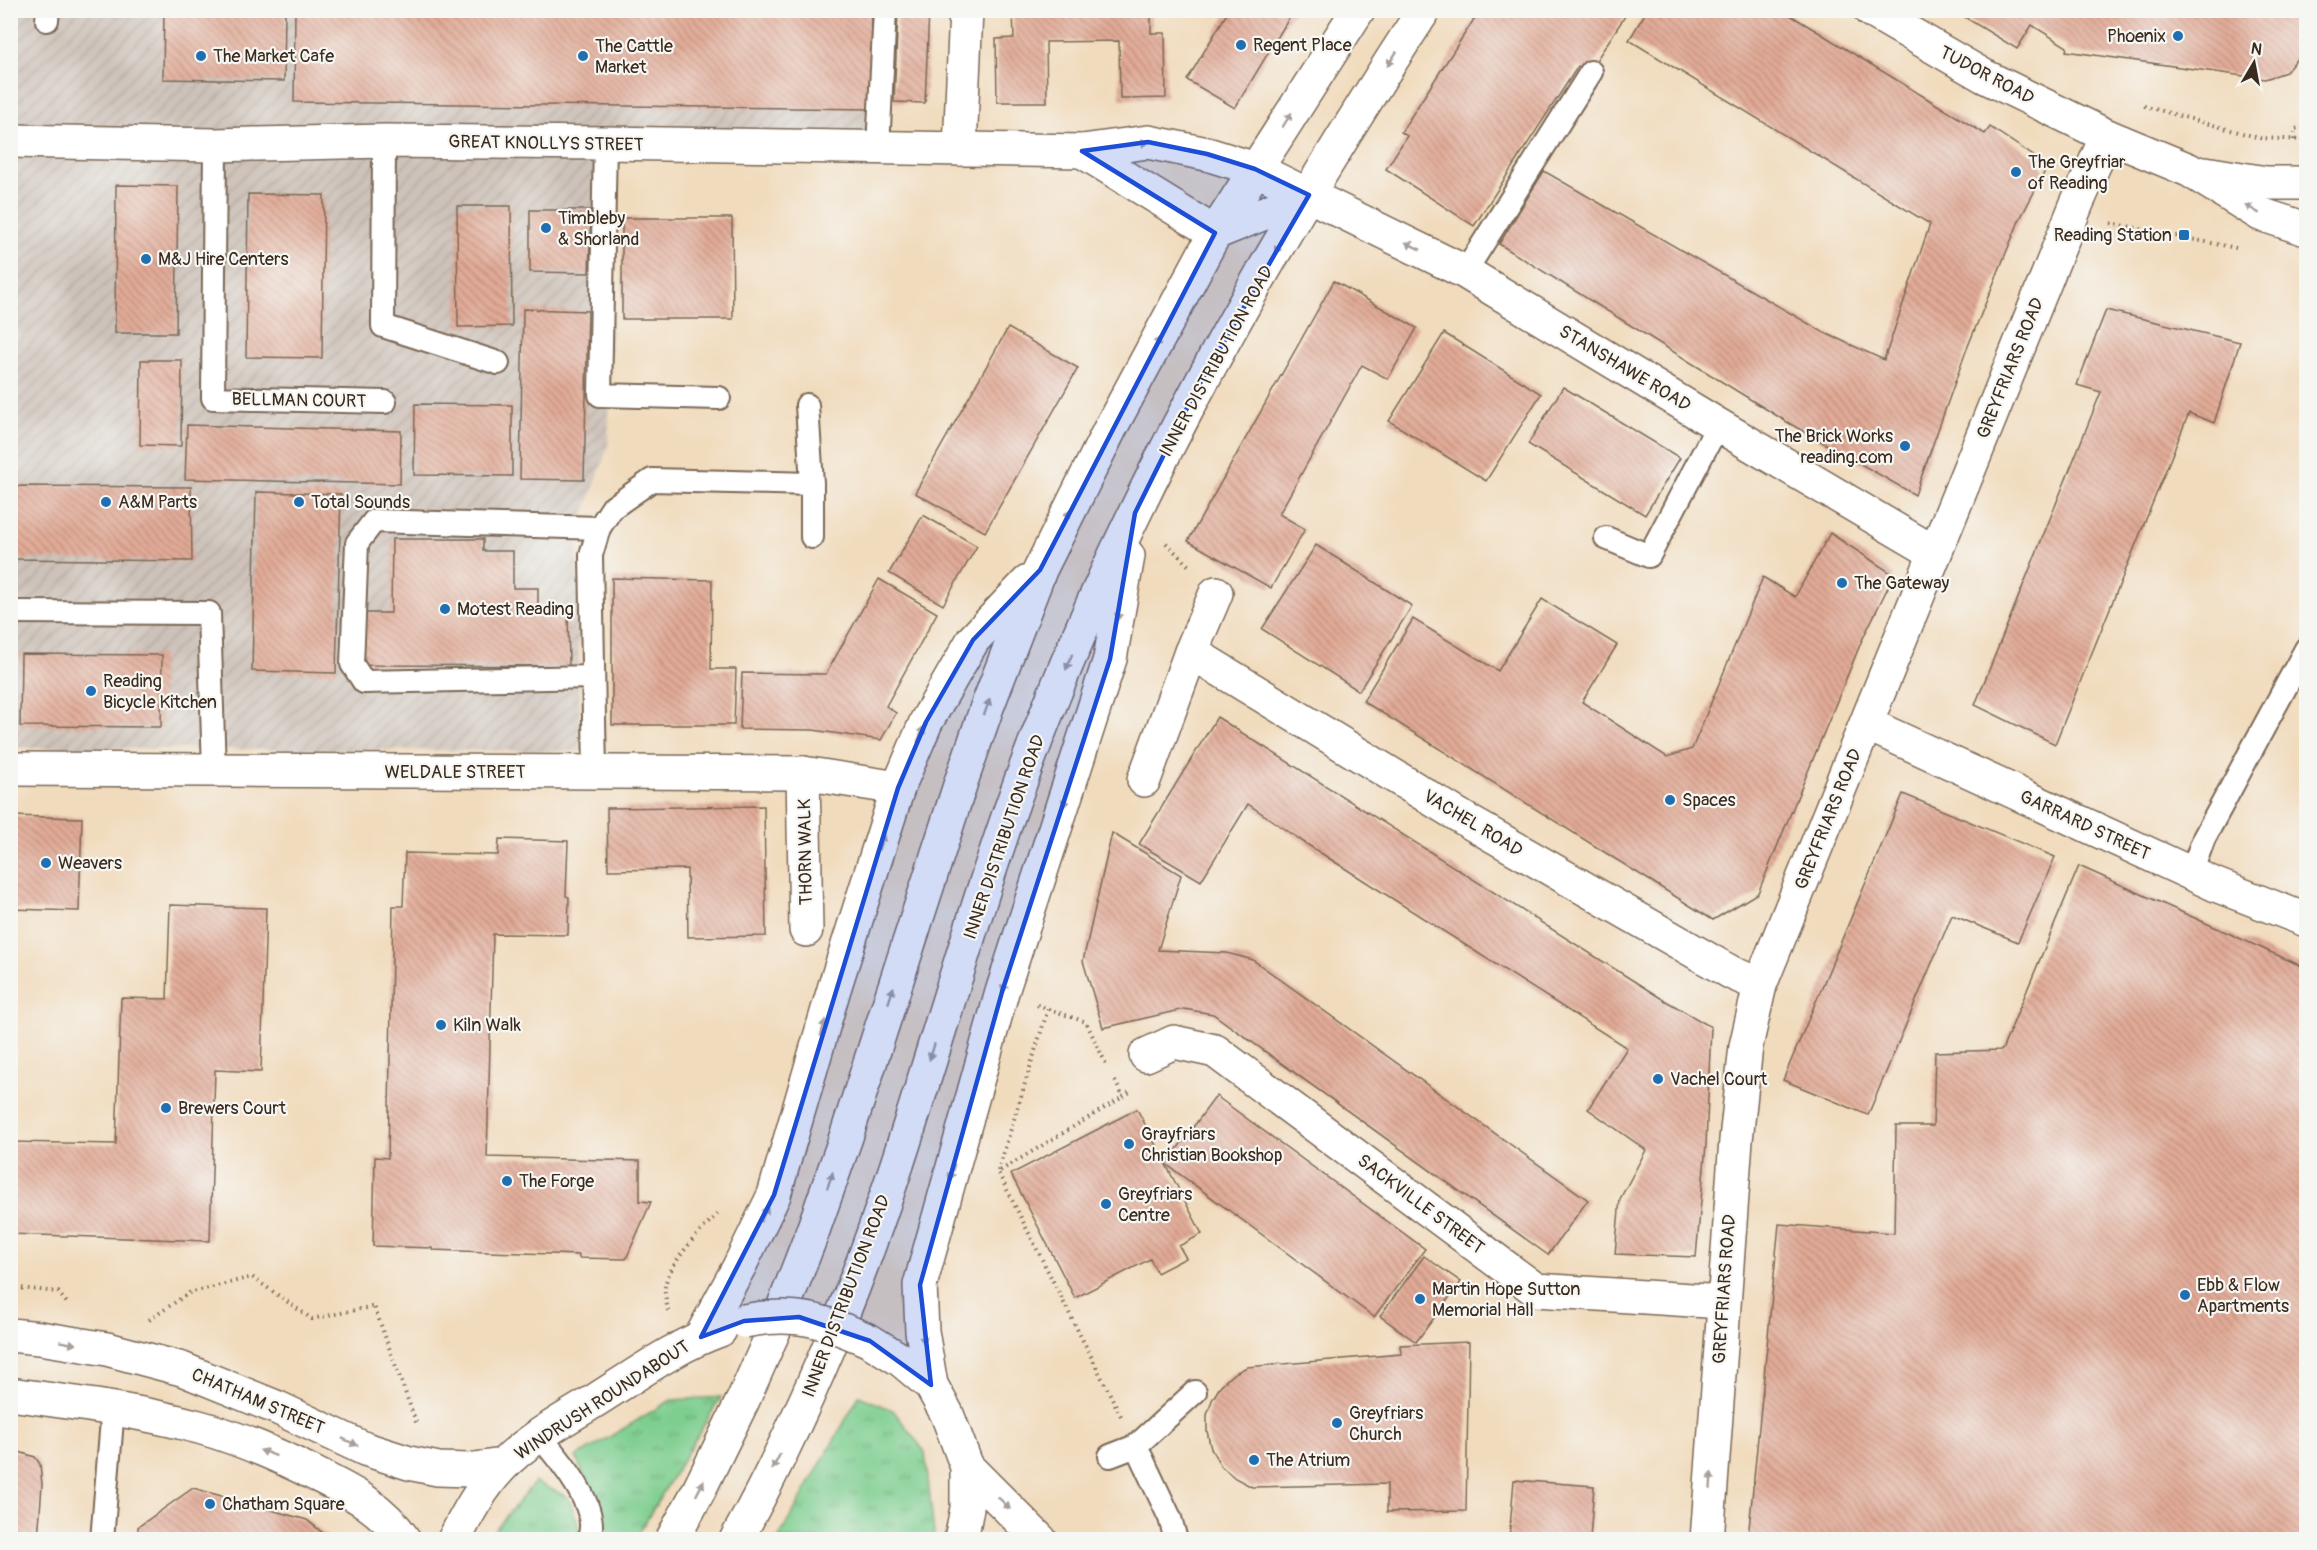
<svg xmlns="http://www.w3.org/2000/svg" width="2317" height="1550" font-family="Pangolin,sans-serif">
  <defs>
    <pattern id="industrial-furrows" width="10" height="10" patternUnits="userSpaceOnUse" patternTransform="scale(1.5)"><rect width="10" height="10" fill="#cdc2b9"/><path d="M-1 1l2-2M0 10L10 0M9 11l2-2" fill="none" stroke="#b1a79f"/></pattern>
    <pattern id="grass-tufts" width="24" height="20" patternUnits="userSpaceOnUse" patternTransform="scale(1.5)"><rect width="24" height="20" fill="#7dce8f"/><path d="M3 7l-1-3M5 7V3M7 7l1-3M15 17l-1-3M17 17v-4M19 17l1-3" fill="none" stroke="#68a774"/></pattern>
    <pattern id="building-back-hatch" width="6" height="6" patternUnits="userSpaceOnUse" patternTransform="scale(1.5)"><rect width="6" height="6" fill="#e2ab97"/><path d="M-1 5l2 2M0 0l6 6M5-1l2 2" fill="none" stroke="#b88b7b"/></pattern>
  </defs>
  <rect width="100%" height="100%" fill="#f6f6f2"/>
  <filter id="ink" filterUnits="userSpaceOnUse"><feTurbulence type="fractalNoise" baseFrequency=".0167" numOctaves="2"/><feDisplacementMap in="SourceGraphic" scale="12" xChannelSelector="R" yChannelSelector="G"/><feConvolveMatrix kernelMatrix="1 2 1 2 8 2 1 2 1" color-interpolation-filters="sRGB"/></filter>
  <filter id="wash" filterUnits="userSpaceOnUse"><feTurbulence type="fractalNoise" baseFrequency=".008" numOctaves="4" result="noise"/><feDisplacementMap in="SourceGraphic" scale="24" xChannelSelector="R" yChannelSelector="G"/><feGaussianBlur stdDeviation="1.35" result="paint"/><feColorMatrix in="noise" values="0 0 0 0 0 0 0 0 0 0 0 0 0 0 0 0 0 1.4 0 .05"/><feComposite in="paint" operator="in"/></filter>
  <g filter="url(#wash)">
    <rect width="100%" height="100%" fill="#f1dbbd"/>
    <!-- industrial -->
    <path fill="url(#industrial-furrows)" d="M11 11H891L889 140 617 137 608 447 577 534 580 751 11 748Z"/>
    <!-- grass -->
    <g fill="url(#grass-tufts)" stroke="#5c7c56" stroke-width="1.5">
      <path d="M859 1396 893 1410 925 1452 934 1534 931 1539H778Z"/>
      <path d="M721 1397 635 1539H606L597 1507 576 1457 671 1400Z"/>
      <path d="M535 1482 568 1497 584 1539 486 1540Z"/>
    </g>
    <g id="blocks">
      <!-- building -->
      <g fill="url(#building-back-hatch)">
        <path d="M164 10 285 12 284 81 163 79Z"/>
        <path d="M295 10H872L871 109 294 102Z"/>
        <path d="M898 10H929L925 103 894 102Z"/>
        <path d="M1013 10H1151V33H1165L1166 98 1120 99 1119 41 1046 42 1047 102H997L996 39 1014 38Z"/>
        <path d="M1229 10H1294L1235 108 1187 80Z"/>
        <path d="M1480 10H1629L1588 73 1578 66 1474 226 1386 169 1407 136 1401 132Z"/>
        <path d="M1647 10H1782L1985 134 1990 127 2038 159 2044 173 2019 221 1966 351 1915 495 1787 422 1499 244 1544 171 1823 332 1884 360 1930 224 1629 40Z"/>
        <path d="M1953 10H2306V48L2286 72 2265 79 2066 51 2067 47 2032 25 2017 49Z"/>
        <path d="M116 185 178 186 176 333H115Z"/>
        <path d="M248 194 324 195 322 358 246 357Z"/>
        <path d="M457 206H511L512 326 458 327Z"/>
        <path d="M530 210H591L589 273 530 272Z"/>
        <path d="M622 218H732L733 319H622Z"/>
        <path d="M1334 281 1417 328 1388 379 1362 365 1279 514 1305 529 1271 588 1188 541Z"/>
        <path d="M523 309 588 311 584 480 520 479Z"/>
        <path d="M2106 310 2240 342 2214 423 2189 413 2055 744 1975 705 2101 392 2077 385Z"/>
        <path d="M1008 328 1078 368 985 532 915 493Z"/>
        <path d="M1444 333 1541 394 1486 481 1389 421Z"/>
        <path d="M141 360H182L181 446 140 445Z"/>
        <path d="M1563 387 1680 458 1645 515 1528 444Z"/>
        <path d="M415 404 512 405V476L414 475Z"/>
        <path d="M187 425 401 431 400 484 185 479Z"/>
        <path d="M10 486 191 487 192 561 10 559Z"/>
        <path d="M256 492 341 494 336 673 252 671Z"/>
        <path d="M923 515 977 546 943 605 889 573Z"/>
        <path d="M1830 533 1894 575 1862 640 1758 893 1713 920 1363 701 1413 619 1498 671 1542 599 1617 645 1582 702 1667 757 1692 749 1763 577 1795 597Z"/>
        <path d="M392 539H483V551H513V588H538V611H568L569 666 361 665V613H391Z"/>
        <path d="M1316 545 1412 606 1359 691 1262 629Z"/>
        <path d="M612 578 712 580 711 669H736L734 725H612Z"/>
        <path d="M879 579 937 613 886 706 896 713 881 740 813 730 740 729 742 673 826 674Z"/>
        <path d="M21 654 162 655 161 727 20 726Z"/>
        <path d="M1217 717 1659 997 1711 1027 1706 1145 1696 1257 1615 1254 1620 1199 1646 1150 1588 1109 1627 1048 1305 843 1248 804 1201 881 1139 844Z"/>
        <path d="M1903 794 2055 857 2018 942 1952 915 1868 1115 1783 1080Z"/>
        <path d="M764 806 766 936 688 937 687 869 608 870 607 808Z"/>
        <path d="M10 816 82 818 79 911 10 909Z"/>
        <path d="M1112 833 1181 875 1158 950 1227 953 1253 960 1588 1200 1548 1255 1213 1014 1184 1009 1103 1028 1083 961Z"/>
        <path d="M499 839 568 841 566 896 569 897 568 935 493 934 487 1157 640 1161V1201L651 1202 626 1259 579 1258V1255L432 1250V1248L373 1246 375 1157 388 1158 393 906H403L405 853 498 855Z"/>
        <path d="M2079 866 2306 968V1539H1748L1779 1224 1894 1233 1896 1126H1933L1935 1052 2002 1050Z"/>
        <path d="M170 905 266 908 261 1072 215 1070 210 1241 10 1234V1142L116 1144 121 998 167 999Z"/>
        <path d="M1216 1096 1425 1249 1374 1317 1166 1164Z"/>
        <path d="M1137 1109 1202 1234 1179 1246 1186 1258 1157 1273 1150 1259 1075 1298 1011 1174Z"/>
        <path d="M1424 1256 1461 1282 1416 1342 1380 1316Z"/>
        <path d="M1469 1342 1466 1511 1387 1512V1484L1252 1487 1235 1478 1221 1466 1211 1449 1207 1431V1415L1212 1400 1221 1385 1233 1374 1247 1367 1401 1354 1400 1345Z"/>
        <path d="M10 1449 35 1457 40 1464 42 1485 38 1539H10Z"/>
        <path d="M1514 1480 1594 1486 1590 1539H1509Z"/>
        <path d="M193 1488 307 1520 330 1539H138V1527Z"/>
      </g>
    </g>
  </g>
  <g filter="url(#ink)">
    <use href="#blocks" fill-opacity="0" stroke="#7b6856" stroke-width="1.5"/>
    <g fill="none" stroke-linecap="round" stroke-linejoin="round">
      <defs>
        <g id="lane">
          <path d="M47 20 48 10"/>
          <path d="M384 141 383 326 498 363"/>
          <path d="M605 143 600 395 719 398"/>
          <path d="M215 145 213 398 385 402"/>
          <path d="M878 148 885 10"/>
          <path d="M1465 272 1591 72"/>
          <path d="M812 484V537"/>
          <path d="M1606 538 1649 556 1718 425"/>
          <path d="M10 612 209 613 214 771"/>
          <path d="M593 677 364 682 352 664 357 543 374 521 599 528"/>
          <path d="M595 772 591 555 599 528 612 508 652 480 812 484 807 405"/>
          <path d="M2191 873 2204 838 2306 649"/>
          <path d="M539 1436C558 1457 603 1510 588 1540"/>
          <path d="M1136 1446 1195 1392"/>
          <path d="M1110 1456 1136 1446 1170 1518 1176 1540"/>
          <path d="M102 1540 113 1408"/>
        </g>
        <g id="street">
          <path d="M1870 10 1984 76 2107 136 2189 170 2260 214 2306 229"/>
          <path d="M10 141 215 145 384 141 605 143 1082 151 1148 142 1207 154 1255 169 1465 272 1718 425 1935 553"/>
          <path d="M960 149 966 10"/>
          <path d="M1082 151 1215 233 1309 195"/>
          <path d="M2205 173 2266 183H2306"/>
          <path d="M1191 652 1471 823 1732 973 1760 985"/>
          <path d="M1867 724 2216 885 2306 920"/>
          <path d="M10 769 803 773 898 788"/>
          <path d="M803 773 806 930"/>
          <path d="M1144 780 1191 652 1216 593"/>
          <path d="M1146 1055 1174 1042 1215 1051 1536 1290 1723 1302"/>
          <path d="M1707 1540 1736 1140 1746 1046 1760 985 2077 203 2107 136"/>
        </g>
        <path id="secondary" d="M967 1467 1040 1540"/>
        <g id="primary">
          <path d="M10 1335 40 1338 107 1349 182 1369 278 1408 365 1449 409 1463 438 1469 469 1470 502 1465"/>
          <path d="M701 1337 739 1267 774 1195 834 989 898 788 926 722 973 640 1028 582"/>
          <path d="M870 1341 901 1360 931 1385 947 1414 967 1467V1508L961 1540"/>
          <path d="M931 1385 922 1331 920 1285 1002 992 1110 659 1128 556"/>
          <path d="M10 1394C74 1403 137 1410 199 1427 239 1438 280 1456 317 1475 351 1492 382 1507 404 1540"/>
          <path d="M454 1540C467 1514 481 1488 502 1466 528 1439 564 1420 596 1400 636 1375 675 1346 720 1330"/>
          <path d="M672 1540 699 1490 743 1400 776 1326 811 1236 846 1137 961 782 987 707 1040 570 1111 427 1215 233 1358 10"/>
          <path d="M736 1540C776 1468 810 1394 841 1318 910 1149 953 969 1015 797 1115 518 1262 258 1424 10"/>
        </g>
      </defs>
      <!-- lane casing -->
      <use href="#lane" stroke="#7b6856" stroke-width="26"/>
      <!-- street casing -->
      <use href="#street" stroke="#7b6856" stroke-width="36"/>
      <!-- secondary casing -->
      <use href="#secondary" stroke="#7b6856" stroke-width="36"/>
      <!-- primary casing -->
      <use href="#primary" stroke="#7b6856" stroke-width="36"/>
      <!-- path -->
      <g stroke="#7b6856" stroke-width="4" stroke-dasharray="1.5 4.5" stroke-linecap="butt">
        <path d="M2144 106 2260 138 2306 140"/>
        <path d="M2294 140 2295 129 2306 127"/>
        <path d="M2111 223 2236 248"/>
        <path d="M1166 543 1190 567"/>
        <path d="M1037 1005 1086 1022 1107 1066"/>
        <path d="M1115 1081 1123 1097 1131 1091"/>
        <path d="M998 1171 1048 1009"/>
        <path d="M10 1287 58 1292 67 1303"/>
        <path d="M668 1311C667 1304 664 1294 665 1287 668 1264 703 1227 720 1212"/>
        <path d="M149 1320 189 1293 252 1277 312 1319 374 1306 417 1425"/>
        <path d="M1121 1416 998 1172 1123 1097"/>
      </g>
      <!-- lane -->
      <use href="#lane" stroke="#fff" stroke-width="22"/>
      <!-- street -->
      <use href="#street" stroke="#fff" stroke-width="33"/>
      <!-- secondary -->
      <use href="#secondary" stroke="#fff" stroke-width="33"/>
      <!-- primary -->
      <use href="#primary" stroke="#fff" stroke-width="33"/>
      <defs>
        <path id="primary-bridge" d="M744 1321C795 1311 823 1320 870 1341"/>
      </defs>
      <!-- primary-bridge casing -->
      <use href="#primary-bridge" stroke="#7b6856" stroke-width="36" stroke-linecap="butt"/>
      <!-- primary-bridge -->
      <use href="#primary-bridge" stroke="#fff" stroke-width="33"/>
    </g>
    <!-- one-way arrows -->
    <defs><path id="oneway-solid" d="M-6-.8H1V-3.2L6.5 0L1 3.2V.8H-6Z" transform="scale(1.5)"/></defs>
    <g fill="#a79f9a">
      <use href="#oneway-solid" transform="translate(1392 59) rotate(123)"/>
      <use href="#oneway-solid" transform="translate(1287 120) rotate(-58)"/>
      <use href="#oneway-solid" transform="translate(1140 143) rotate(-5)"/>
      <use href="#oneway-solid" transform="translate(2252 209) rotate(-149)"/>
      <use href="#oneway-solid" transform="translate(1279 246) rotate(120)"/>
      <use href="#oneway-solid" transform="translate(1413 246) rotate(-154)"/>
      <use href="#oneway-solid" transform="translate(1156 345) rotate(-61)"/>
      <use href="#oneway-solid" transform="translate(1066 518) rotate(-64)"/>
      <use href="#oneway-solid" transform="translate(1119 612) rotate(100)"/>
      <use href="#oneway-solid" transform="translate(1069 662) rotate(112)"/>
      <use href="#oneway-solid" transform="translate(987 707) rotate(-70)"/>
      <use href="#oneway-solid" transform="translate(921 734) rotate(-67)"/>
      <use href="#oneway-solid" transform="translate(1066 799) rotate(108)"/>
      <use href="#oneway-solid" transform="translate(881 842) rotate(-72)"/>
      <use href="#oneway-solid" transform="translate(1005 984) rotate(108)"/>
      <use href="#oneway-solid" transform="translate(891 995) rotate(-72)"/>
      <use href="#oneway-solid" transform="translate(823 1028) rotate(-74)"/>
      <use href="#oneway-solid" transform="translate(932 1052) rotate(108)"/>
      <use href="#oneway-solid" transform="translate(952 1172) rotate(106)"/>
      <use href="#oneway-solid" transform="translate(830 1180) rotate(-71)"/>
      <use href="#oneway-solid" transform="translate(764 1214) rotate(-65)"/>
      <use href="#oneway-solid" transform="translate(923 1335) rotate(83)"/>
      <use href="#oneway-solid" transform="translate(68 1343) rotate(10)"/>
      <use href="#oneway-solid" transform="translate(350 1442) rotate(25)"/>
      <use href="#oneway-solid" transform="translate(268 1453) rotate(-160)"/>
      <use href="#oneway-solid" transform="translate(776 1462) rotate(117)"/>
      <use href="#oneway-solid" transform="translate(1711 1481) rotate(-86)"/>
      <use href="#oneway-solid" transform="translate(700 1488) rotate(-63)"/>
      <use href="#oneway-solid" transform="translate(1004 1503) rotate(44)"/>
    </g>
  </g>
  <!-- marked area -->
  <path fill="#1d4ed8" fill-opacity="0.2" stroke="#1d4ed8" stroke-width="4.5" stroke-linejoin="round" d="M1148 142 1207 154 1255 169 1309 195 1195 392 1135 513 1110 659 1002 992 920 1285 931 1385 870 1341 799 1317 744 1321 701 1337 774 1195 898 788 926 722 973 640 1040 570 1215 233 1082 151Z"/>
  <!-- markers -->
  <g fill="#1f6fb2" stroke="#f6f6f2" stroke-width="2">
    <circle cx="2178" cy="36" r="6"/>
    <circle cx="1241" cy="45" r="6"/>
    <circle cx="201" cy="56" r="6"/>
    <circle cx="583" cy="56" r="6"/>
    <circle cx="2016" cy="172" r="6"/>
    <circle cx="546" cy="228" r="6"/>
    <rect x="2178" y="229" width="12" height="12" rx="3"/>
    <circle cx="146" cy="259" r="6"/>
    <circle cx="1905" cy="446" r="6"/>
    <circle cx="106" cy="502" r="6"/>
    <circle cx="299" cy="502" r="6"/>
    <circle cx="1842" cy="583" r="6"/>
    <circle cx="445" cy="609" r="6"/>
    <circle cx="91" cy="691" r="6"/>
    <circle cx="1670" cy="800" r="6"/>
    <circle cx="46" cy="863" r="6"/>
    <circle cx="441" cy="1025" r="6"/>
    <circle cx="1658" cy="1079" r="6"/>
    <circle cx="166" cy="1108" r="6"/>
    <circle cx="1129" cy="1144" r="6"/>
    <circle cx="507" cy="1181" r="6"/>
    <circle cx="1106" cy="1204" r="6"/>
    <circle cx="2185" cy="1295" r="6"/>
    <circle cx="1420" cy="1299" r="6"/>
    <circle cx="1337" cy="1423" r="6"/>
    <circle cx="1254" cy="1460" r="6"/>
    <circle cx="210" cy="1504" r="6"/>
  </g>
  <g text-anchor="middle" stroke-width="4.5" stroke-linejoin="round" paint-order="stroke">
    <!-- poi labels -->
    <g font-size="18" fill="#3b2a1e" stroke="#f6f6f2" text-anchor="start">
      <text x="2166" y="42" text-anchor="end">Phoenix</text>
      <text x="1253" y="51">Regent Place</text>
      <text x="595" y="52">The Cattle<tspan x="595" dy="21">Market</tspan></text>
      <text x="213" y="62">The Market Cafe</text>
      <text x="2028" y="168">The Greyfriar<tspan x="2028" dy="21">of Reading</tspan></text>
      <text x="558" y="224">Timbleby<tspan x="558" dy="21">&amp; Shorland</tspan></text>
      <text x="2172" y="241" text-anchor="end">Reading Station</text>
      <text x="158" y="265">M&amp;J Hire Centers</text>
      <text x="1893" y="442" text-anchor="end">The Brick Works<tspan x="1893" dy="21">reading.com</tspan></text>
      <text x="118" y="508">A&amp;M Parts</text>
      <text x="311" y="508">Total Sounds</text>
      <text x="1854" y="589">The Gateway</text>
      <text x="457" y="615">Motest Reading</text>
      <text x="103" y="687">Reading<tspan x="103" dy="21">Bicycle Kitchen</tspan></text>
      <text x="1682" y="806">Spaces</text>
      <text x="58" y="869">Weavers</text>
      <text x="453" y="1031">Kiln Walk</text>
      <text x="1670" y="1085">Vachel Court</text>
      <text x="178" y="1114">Brewers Court</text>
      <text x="1141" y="1140">Grayfriars<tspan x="1141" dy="21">Christian Bookshop</tspan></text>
      <text x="519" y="1187">The Forge</text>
      <text x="1118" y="1200">Greyfriars<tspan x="1118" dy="21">Centre</tspan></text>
      <text x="2197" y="1291">Ebb &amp; Flow<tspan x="2197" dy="21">Apartments</tspan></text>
      <text x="1432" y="1295">Martin Hope Sutton<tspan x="1432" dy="21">Memorial Hall</tspan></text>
      <text x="1349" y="1419">Greyfriars<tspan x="1349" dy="21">Church</tspan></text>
      <text x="1266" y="1466">The Atrium</text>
      <text x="222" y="1510">Chatham Square</text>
    </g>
    <!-- street labels -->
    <g font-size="18" fill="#3b2a1e" stroke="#f6f6f2">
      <text transform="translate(1987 75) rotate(28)" y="6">TUDOR ROAD</text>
      <text transform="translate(546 143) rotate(1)" y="6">GREAT KNOLLYS STREET</text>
      <text transform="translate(1216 361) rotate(-61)" y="6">INNER DISTRIBUTION ROAD</text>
      <text transform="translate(1625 368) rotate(31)" y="6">STANSHAWE ROAD</text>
      <text transform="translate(2010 368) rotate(-68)" y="6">GREYFRIARS ROAD</text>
      <text transform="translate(299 400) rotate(1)" y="6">BELLMAN COURT</text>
      <text x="455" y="778">WELDALE STREET</text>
      <text transform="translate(1828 819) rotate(-68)" y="6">GREYFRIARS ROAD</text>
      <text transform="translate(1473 823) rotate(31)" y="6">VACHEL ROAD</text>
      <text transform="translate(2085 825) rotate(25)" y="6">GARRARD STREET</text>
      <text transform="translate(1004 837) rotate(-71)" y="6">INNER DISTRIBUTION ROAD</text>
      <text transform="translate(805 852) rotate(-91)" y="6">THORN WALK</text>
      <text transform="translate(1421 1204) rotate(37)" y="6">SACKVILLE STREET</text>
      <text transform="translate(1724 1289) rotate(-86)" y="6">GREYFRIARS ROAD</text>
      <text transform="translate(846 1296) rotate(-69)" y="6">INNER DISTRIBUTION ROAD</text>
      <text transform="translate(602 1400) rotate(-33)" y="6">WINDRUSH ROUNDABOUT</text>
      <text transform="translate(258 1401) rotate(23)" y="6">CHATHAM STREET</text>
    </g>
  </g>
  <!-- margin -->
  <rect width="2317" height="1550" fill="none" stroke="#f6f6f2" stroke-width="36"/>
  <!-- north arrow -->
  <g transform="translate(2254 63) rotate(10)" stroke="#f6f6f2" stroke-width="4.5" paint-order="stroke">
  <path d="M0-4.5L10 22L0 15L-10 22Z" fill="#3b2a1e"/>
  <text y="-9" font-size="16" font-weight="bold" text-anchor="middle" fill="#3b2a1e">N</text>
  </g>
</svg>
